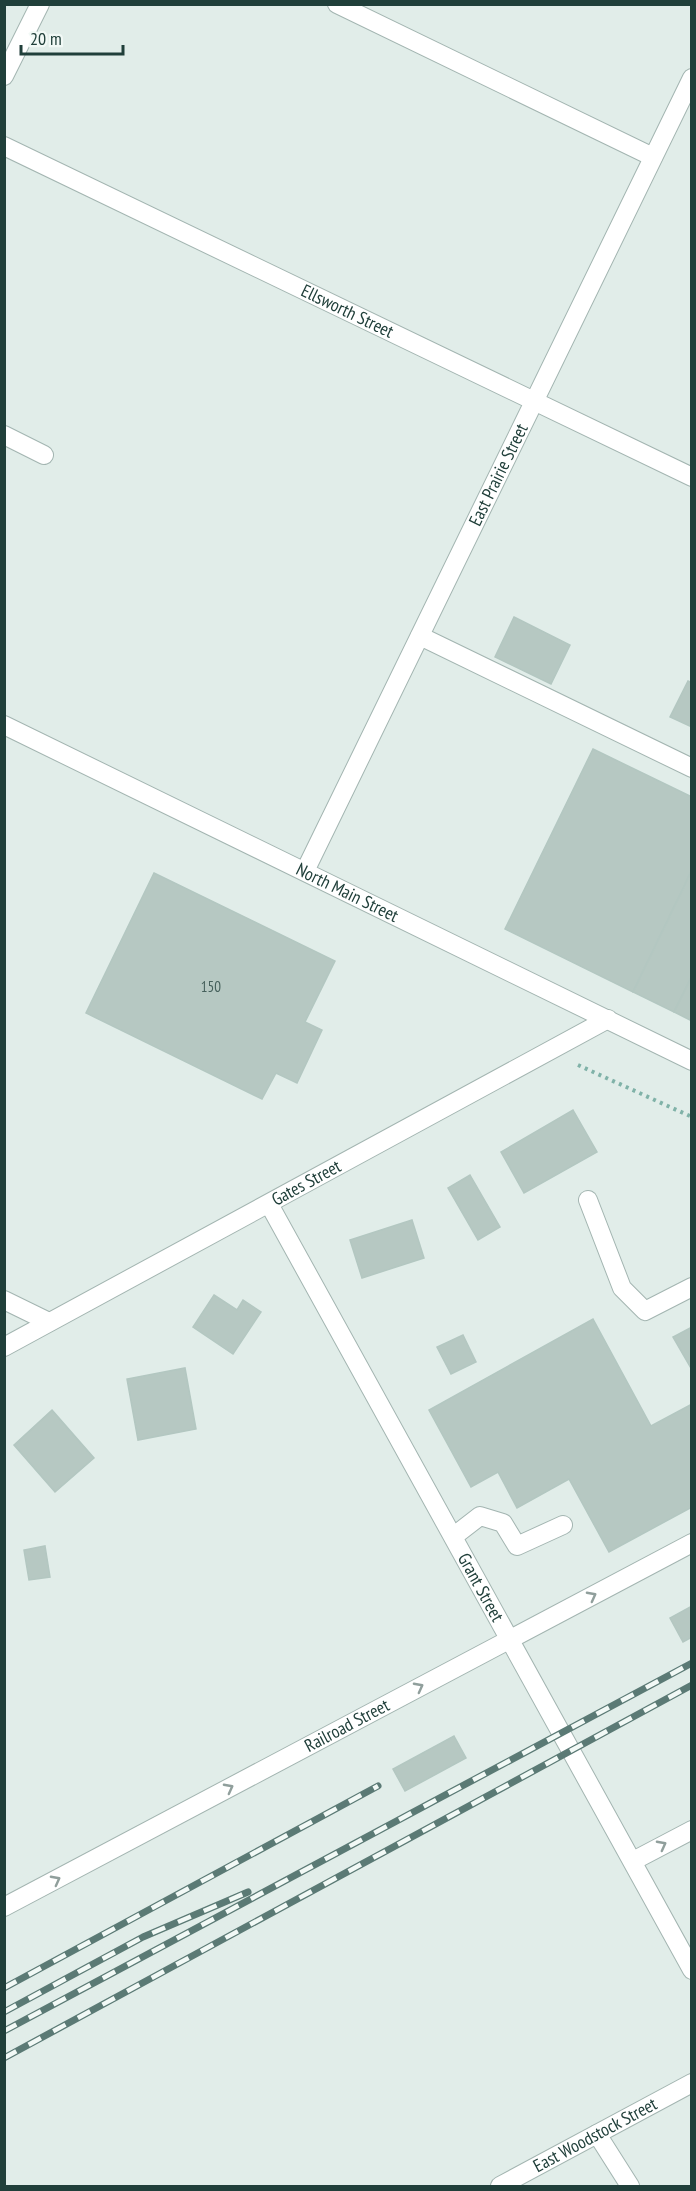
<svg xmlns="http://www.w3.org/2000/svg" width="696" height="2191" font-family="'PT Sans Narrow',sans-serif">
  <rect width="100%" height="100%" fill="#e1ede9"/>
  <!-- building -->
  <g fill="#b6c8c2" stroke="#b3c7c1" stroke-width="1.5">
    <path d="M514 617 570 645 551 684 495 657Z"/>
    <path d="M688 681 692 683V727L670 717Z"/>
    <path d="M593 749 692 797V870L633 992 505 929Z"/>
    <path d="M692 870V976L674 1012 633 992Z"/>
    <path d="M154 873 335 961 305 1022 322 1030 297 1083 276 1073 262 1099 86 1013Z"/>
    <path d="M692 976V1021L674 1012Z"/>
    <path d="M573 1110 597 1152 524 1193 501 1152Z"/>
    <path d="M470 1175 500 1227 478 1240 448 1188Z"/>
    <path d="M412 1220 424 1258 362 1278 350 1240Z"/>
    <path d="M214 1295 237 1310 243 1300 261 1312 233 1354 193 1327Z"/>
    <path d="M593 1319 651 1426 692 1404V1507L609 1552 569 1479 517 1508 498 1472 471 1487 429 1410Z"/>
    <path d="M692 1327V1370L673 1337Z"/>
    <path d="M463 1335 476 1362 451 1374 437 1347Z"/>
    <path d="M185 1368 196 1429 138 1440 127 1379Z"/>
    <path d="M52 1410 94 1458 55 1492 14 1445Z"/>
    <path d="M45 1546 50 1577 29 1580 24 1550Z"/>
    <path d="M692 1606V1637L683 1642 670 1618Z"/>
    <path d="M454 1736 466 1758 405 1791 393 1769Z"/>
  </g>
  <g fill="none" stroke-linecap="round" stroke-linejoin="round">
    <defs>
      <g id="service">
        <path d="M337 4 653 157"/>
        <path d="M4 435 44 455"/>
        <path d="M420 636 692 768"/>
        <path d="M588 1200 622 1288 645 1311 692 1287"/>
        <path d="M454 1536 480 1516 503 1523 517 1546 563 1525"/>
        <path d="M633 1861 692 1830"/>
      </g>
      <g id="minor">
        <path d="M4 76 40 4"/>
        <path id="s1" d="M4 146 692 477"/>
        <path id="s2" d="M305 871 692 78"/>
        <path id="s3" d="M269 1204 692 1970"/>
        <path d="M4 1300 49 1322"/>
        <path id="s4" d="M4 1347 608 1019"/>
        <path id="s5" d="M4 1907 692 1543"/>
        <path d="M597 2134 630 2186"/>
        <path id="s6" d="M500 2186 692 2083"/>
      </g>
      <g id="tertiary">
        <path id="s7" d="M4 725 692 1061"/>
      </g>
    </defs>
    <!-- service casing -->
    <use href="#service" stroke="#a3b5b1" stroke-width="20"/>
    <!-- minor casing -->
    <use href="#minor" stroke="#a3b5b1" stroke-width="20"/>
    <!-- tertiary casing -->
    <use href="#tertiary" stroke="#a3b5b1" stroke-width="20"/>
    <!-- path -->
    <path stroke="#80b2a8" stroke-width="4" stroke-dasharray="3 4.5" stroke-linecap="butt" d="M578 1065 692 1117"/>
    <!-- service -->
    <use href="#service" stroke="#fff" stroke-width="18"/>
    <!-- minor -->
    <use href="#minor" stroke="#fff" stroke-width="18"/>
    <!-- tertiary -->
    <use href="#tertiary" stroke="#fff" stroke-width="18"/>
    <defs>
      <g id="rail">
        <path d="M4 1988 378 1786"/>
        <path d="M4 2012 143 1937 248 1892"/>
        <path d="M4 2031 692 1663"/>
        <path d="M4 2058 692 1685"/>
      </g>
    </defs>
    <!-- rail casing -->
    <use href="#rail" stroke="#5b7a75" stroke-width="7"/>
    <!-- rail -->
    <use href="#rail" stroke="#f2f9f6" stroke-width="4.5" stroke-dasharray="14" stroke-linecap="butt"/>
  </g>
  <!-- one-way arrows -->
  <defs><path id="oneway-chevron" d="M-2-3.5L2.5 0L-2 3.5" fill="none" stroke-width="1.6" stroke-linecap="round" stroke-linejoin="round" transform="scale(1.5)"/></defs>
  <g stroke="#909f9c">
    <use href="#oneway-chevron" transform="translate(592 1596) rotate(-28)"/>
    <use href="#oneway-chevron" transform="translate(419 1687) rotate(-28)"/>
    <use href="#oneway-chevron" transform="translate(229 1788) rotate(-28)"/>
    <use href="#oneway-chevron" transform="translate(662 1845) rotate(-28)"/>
    <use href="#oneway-chevron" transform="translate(56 1880) rotate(-28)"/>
  </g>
  <g text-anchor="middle" stroke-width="6" stroke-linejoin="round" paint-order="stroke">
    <!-- number labels -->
    <g font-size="15" fill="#46615c">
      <text x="211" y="992">150</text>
    </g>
    <!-- street labels -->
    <g font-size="18" fill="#203f3a" stroke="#f2f9f6">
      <text dy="6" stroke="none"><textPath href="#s1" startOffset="381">Ellsworth Street</textPath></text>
      <text dy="6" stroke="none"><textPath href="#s2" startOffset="441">East Prairie Street</textPath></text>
      <text dy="6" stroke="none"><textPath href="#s7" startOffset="382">North Main Street</textPath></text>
      <text dy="6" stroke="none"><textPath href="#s4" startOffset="344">Gates Street</textPath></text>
      <text dy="6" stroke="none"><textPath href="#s3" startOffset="438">Grant Street</textPath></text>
      <text dy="6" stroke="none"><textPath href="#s5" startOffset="388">Railroad Street</textPath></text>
      <text dy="6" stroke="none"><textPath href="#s6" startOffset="108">East Woodstock Street</textPath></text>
    </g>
  </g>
  <!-- border -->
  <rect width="696" height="2191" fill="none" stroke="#203f3a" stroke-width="12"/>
  <!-- scale -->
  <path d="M21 45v9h102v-9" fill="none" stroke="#203f3a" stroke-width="3"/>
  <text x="30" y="45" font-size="18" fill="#203f3a" stroke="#f2f9f6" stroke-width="4.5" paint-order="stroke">20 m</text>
</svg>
